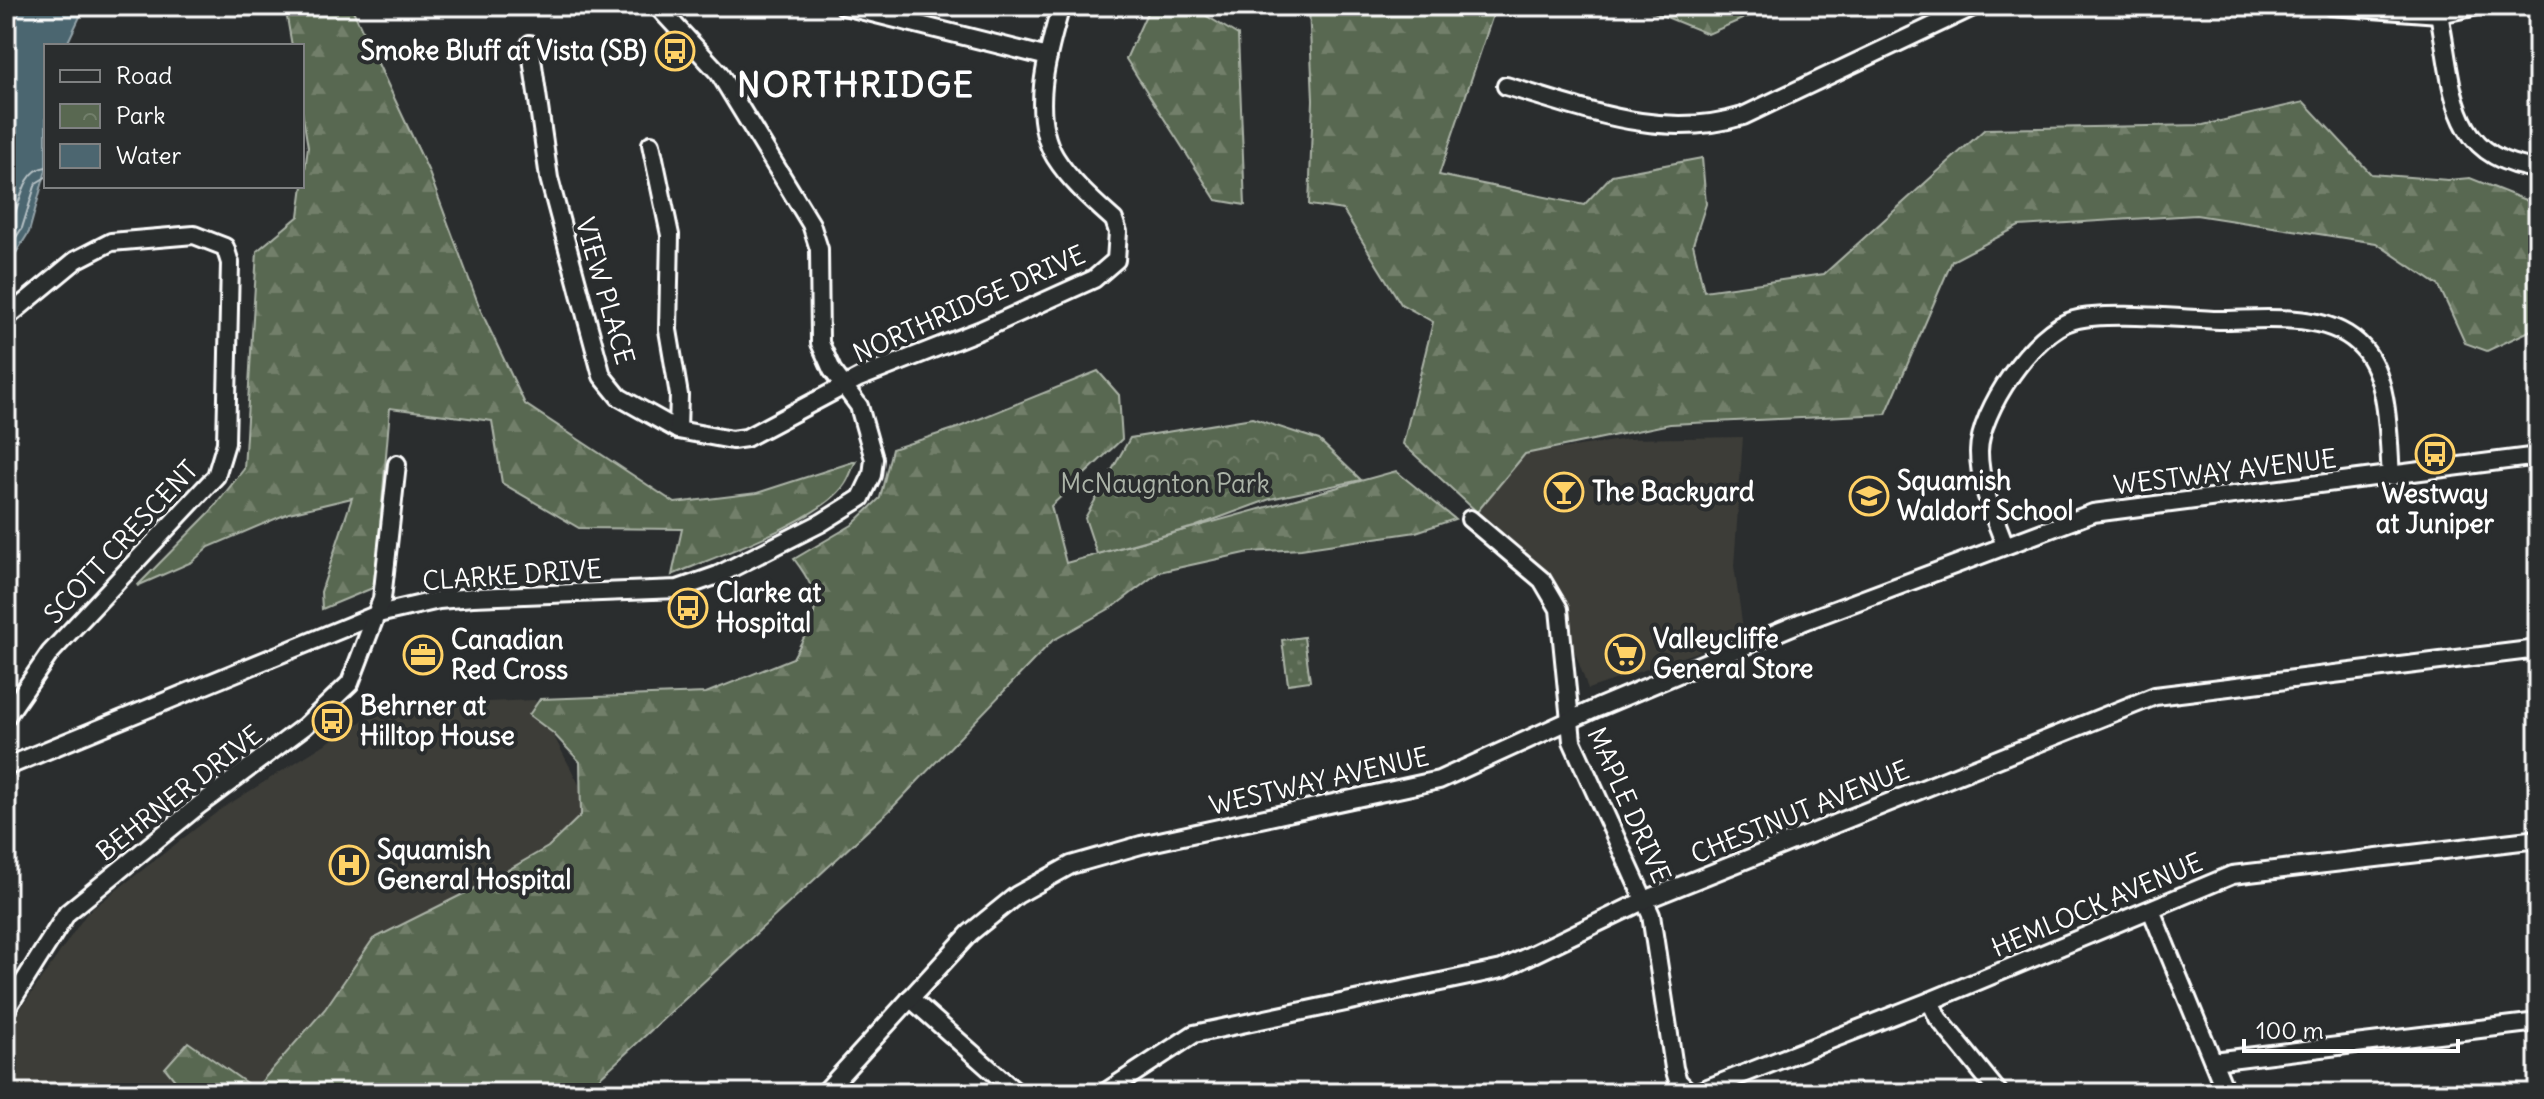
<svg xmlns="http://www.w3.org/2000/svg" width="2544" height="1099" font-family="Delius,sans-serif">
  <defs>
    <pattern id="forest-firs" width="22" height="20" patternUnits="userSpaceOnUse" patternTransform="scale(2)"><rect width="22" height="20" fill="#596851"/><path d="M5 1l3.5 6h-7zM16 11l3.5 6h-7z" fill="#727f6b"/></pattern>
    <pattern id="park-crowns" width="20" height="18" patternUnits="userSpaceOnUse" patternTransform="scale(2)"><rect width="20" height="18" fill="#596851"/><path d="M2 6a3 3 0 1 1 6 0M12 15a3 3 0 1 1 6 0" fill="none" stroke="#727f6b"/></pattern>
    <pattern id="garden-dots" width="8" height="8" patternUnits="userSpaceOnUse" patternTransform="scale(2)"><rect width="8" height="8" fill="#596851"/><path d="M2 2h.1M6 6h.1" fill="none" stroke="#727f6b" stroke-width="1.8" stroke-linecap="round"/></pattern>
  </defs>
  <rect width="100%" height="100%" fill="#2a2d2e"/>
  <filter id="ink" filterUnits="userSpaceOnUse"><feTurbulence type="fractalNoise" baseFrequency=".0125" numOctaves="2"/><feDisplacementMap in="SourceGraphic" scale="16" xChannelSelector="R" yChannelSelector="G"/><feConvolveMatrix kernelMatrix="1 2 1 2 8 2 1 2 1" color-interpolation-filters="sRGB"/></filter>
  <g filter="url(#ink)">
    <!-- built -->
    <g fill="#3d3d38">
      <path d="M1743 437 1734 566 1744 636 1588 689 1548 575 1477 512 1524 454 1628 439Z"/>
      <path d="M535 700 596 817 324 1093H6V1030L87 913 221 809 386 706Z"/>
    </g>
    <!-- forest -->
    <g fill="url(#forest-firs)" stroke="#acb4a8" stroke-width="2">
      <path d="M285 6H351L428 170 481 311 525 404 675 503 757 493 856 461C852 468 850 477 845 484 821 521 714 557 672 575L682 529 579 528 502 483 492 421 390 408 375 587 322 609 321 592 352 498 289 513 209 547 192 562 137 586 210 512 244 469 257 251 299 216 308 147 302 111V46H292Z"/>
      <path d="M1150 6H1190L1238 35 1245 205 1216 200 1126 59Z"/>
      <path d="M1309 6H1496L1439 175 1584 205 1612 175 1702 158 1706 204 1693 244 1704 291 1824 274 1985 129 2203 125 2304 102 2371 174 2448 180 2470 178 2538 205V327L2487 351 2465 343 2439 286 2376 243 2196 215 2019 226 1952 261 1886 414 1670 424 1525 454 1477 512 1403 444 1433 322 1401 304 1343 210 1309 205 1313 100Z"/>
      <path d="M1639 6H1772L1708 34Z"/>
      <path d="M1098 371 1119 395 1122 439 1051 506 1066 563 1396 471 1455 519 1416 532 1301 549 1250 552 1159 572 1116 605 1052 641 891 809 583 1093H178V1084L165 1068 188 1042 255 1089 325 1009 373 939 487 882 548 847 581 815 580 762 553 733 529 715 540 699 706 693 793 658C817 613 827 603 794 559L852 525 880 498 892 449 957 428Z"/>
    </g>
    <!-- park -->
    <path fill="url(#park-crowns)" stroke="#acb4a8" stroke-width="2" d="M1252 418 1319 440 1361 480 1270 499 1194 527 1097 554 1085 518 1130 438Z"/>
    <!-- garden -->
    <path fill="url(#garden-dots)" stroke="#acb4a8" stroke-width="2" d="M1304 637 1310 681 1288 684 1282 640Z"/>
    <!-- water -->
    <path fill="#4c6670" stroke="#94a3a9" stroke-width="2" d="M6 6H85L66 46H46V170L29 232 6 269Z"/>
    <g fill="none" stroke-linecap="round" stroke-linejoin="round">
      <!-- shore -->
      <g stroke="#b7c2c6" stroke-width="2">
        <path d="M6 234C20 213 20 170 46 167"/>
        <path d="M6 253 22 228 36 183 46 177"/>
      </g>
      <defs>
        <g id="minor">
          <path d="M844 6 1048 57"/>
          <path d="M2331 6 2439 14 2478 6"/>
          <path d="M2439 14C2454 87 2447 158 2538 169"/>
          <path d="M530 44 549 178 602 376 619 397 678 430 732 440 746 438 859 378 981 330 1094 279 1116 260 1118 232 1114 220C1093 201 1070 181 1055 157 1029 113 1048 52 1061 6"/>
          <path d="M1506 86C1585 109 1661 141 1743 116L1975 6"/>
          <path d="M651 144 670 235 668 330 679 395 678 430"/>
          <path d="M6 318 76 260 111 242 194 235 225 247 230 263 226 443 216 476 50 653 6 717"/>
          <path d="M1470 519 1542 580 1559 609 1572 741 1651 915 1674 1068 1678 1081 1690 1093"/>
          <path d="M2005 545C1994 515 1979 484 1979 452 1979 412 2034 330 2074 320 2106 311 2183 319 2219 320 2264 320 2330 310 2363 348 2390 379 2388 438 2391 477"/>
          <path d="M6 767 378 614 439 600 473 597 678 589 718 575 821 523 861 498 872 475 874 459 859 406 832 370 820 343 819 249 811 224 719 73 657 6"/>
          <path d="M2151 910 2226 1093"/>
          <path d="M910 998 1017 1093"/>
          <path d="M1930 1001 1938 1018 1999 1093"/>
          <path d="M6 1010 67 913 198 806 305 726 350 683 382 599 397 464"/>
          <path d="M2213 1061 2538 1022"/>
          <path d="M824 1093 970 933 1017 895 1071 865 1141 845 1439 780 1597 708 1802 622 2093 513 2538 456"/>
          <path d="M1104 1093 1194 1034 1502 969 1645 900 2155 696 2538 649"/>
          <path d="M1695 1093 1930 1001 2232 875 2538 839"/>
        </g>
      </defs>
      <!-- minor casing -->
      <use href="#minor" stroke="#fff" stroke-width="22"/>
      <!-- minor -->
      <use href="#minor" stroke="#2a2d2e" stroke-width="16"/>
    </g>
  </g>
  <!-- icons -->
  <defs>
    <symbol id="bus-ring" viewBox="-11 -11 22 22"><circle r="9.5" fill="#2a2d2e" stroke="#ffd166" stroke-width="1.5"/><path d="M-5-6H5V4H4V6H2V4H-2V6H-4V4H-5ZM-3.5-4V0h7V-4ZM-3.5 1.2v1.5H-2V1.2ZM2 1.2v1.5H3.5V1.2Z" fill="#ffd166"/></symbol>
    <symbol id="bar-ring" viewBox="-11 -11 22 22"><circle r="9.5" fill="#2a2d2e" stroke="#ffd166" stroke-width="1.5"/><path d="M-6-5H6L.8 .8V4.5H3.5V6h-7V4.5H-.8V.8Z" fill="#ffd166"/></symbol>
    <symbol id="school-ring" viewBox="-11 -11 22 22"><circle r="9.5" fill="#2a2d2e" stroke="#ffd166" stroke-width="1.5"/><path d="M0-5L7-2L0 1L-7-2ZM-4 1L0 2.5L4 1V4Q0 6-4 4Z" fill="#ffd166"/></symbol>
    <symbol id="supermarket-ring" viewBox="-11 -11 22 22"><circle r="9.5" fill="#2a2d2e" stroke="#ffd166" stroke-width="1.5"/><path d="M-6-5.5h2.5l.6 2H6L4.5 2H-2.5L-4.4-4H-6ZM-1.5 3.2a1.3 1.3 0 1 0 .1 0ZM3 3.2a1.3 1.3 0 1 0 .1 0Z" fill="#ffd166"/></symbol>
    <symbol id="office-ring" viewBox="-11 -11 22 22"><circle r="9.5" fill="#2a2d2e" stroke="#ffd166" stroke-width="1.5"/><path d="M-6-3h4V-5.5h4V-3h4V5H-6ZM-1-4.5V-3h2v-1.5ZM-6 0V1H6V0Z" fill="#ffd166"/></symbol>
    <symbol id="hospital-ring" viewBox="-11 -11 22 22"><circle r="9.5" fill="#2a2d2e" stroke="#ffd166" stroke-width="1.5"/><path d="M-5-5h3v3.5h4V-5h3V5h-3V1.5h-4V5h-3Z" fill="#ffd166"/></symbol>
  </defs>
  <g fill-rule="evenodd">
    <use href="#bus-ring" x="653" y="29" width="44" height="44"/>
    <use href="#bus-ring" x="2413" y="432" width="44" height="44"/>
    <use href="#bar-ring" x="1542" y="470" width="44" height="44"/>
    <use href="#school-ring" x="1847" y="474" width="44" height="44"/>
    <use href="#bus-ring" x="666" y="586" width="44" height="44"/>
    <use href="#supermarket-ring" x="1603" y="632" width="44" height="44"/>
    <use href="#office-ring" x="401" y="633" width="44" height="44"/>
    <use href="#bus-ring" x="310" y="699" width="44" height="44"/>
    <use href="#hospital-ring" x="327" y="843" width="44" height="44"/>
  </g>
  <g text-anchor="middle" stroke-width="8" stroke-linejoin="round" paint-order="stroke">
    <!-- poi labels -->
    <g font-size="26" font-weight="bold" fill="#fff" stroke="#2a2d2e" text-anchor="start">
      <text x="647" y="60" text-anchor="end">Smoke Bluff at Vista (SB)</text>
      <text x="1897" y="490">Squamish<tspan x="1897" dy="30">Waldorf School</tspan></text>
      <text x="1592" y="501">The Backyard</text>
      <text x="2435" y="503" text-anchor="middle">Westway<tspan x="2435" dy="30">at Juniper</tspan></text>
      <text x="716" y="602">Clarke at<tspan x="716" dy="30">Hospital</tspan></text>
      <text x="1653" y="648">Valleycliffe<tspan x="1653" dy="30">General Store</tspan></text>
      <text x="451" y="649">Canadian<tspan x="451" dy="30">Red Cross</tspan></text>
      <text x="360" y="715">Behrner at<tspan x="360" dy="30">Hilltop House</tspan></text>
      <text x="377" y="859">Squamish<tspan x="377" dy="30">General Hospital</tspan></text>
    </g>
    <!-- street labels -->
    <g font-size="26" fill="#fff" stroke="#2a2d2e">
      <text transform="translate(605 291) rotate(74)" y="9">VIEW PLACE</text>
      <text transform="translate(969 304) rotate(-24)" y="9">NORTHRIDGE DRIVE</text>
      <text transform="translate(2225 472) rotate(-7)" y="9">WESTWAY AVENUE</text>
      <text transform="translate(121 542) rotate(-47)" y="9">SCOTT CRESCENT</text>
      <text transform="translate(512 575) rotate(-4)" y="9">CLARKE DRIVE</text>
      <text transform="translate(1319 781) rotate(-13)" y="9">WESTWAY AVENUE</text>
      <text transform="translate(179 793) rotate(-38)" y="9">BEHRNER DRIVE</text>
      <text transform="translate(1629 805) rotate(66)" y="9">MAPLE DRIVE</text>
      <text transform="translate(1800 812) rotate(-22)" y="9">CHESTNUT AVENUE</text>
      <text transform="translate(2097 905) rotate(-23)" y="9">HEMLOCK AVENUE</text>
    </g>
    <!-- park labels -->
    <g font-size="26" fill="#acb4a8" stroke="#2a2d2e">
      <text x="1165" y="493">McNaugnton Park</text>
    </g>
    <!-- district labels -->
    <g font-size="34" font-weight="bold" letter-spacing="2" fill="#fff" stroke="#2a2d2e">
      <text x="856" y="97">NORTHRIDGE</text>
    </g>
  </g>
  <!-- margin -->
  <rect width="2544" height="1099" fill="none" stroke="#2a2d2e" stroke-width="32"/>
  <rect x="16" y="16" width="2512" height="1067" fill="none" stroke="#fff" stroke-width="3" filter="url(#ink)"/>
  <!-- legend -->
  <rect x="44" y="44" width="260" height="144" fill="#2a2d2e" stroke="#7f8182" stroke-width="2"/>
  <rect x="60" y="70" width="40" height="12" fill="#2a2d2e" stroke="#7f8182" stroke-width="2"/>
  <text x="116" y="84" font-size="24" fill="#ffffff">Road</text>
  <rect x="60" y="104" width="40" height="24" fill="url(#park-crowns)" stroke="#7f8182" stroke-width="2"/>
  <text x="116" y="124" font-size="24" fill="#ffffff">Park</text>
  <rect x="60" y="144" width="40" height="24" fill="#4c6670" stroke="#7f8182" stroke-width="2"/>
  <text x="116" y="164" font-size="24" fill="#ffffff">Water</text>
  <!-- scale -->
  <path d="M2244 1039v12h214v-12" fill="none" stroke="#ffffff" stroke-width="4"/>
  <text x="2256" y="1039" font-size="24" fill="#ffffff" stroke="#2a2d2e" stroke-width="6" paint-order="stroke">100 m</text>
</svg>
